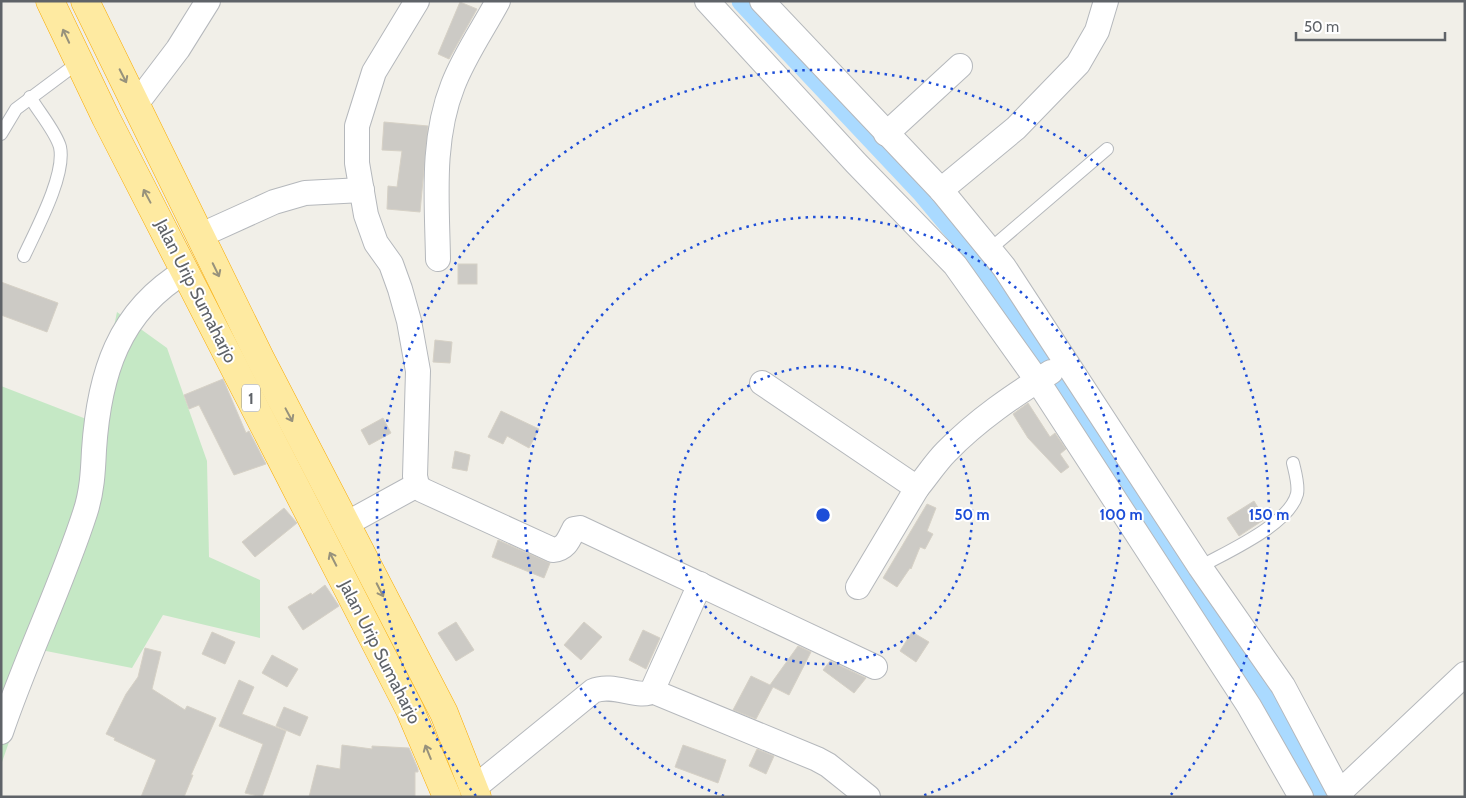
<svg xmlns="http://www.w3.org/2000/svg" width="1466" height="798" font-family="Cabin,sans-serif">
  <rect width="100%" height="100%" fill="#f1efe8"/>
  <!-- green -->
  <path fill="#c5e8c5" d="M117 312 167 348 207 461 209 557 260 580V638L163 615 132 668 41 650 1 765V386L94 422Z"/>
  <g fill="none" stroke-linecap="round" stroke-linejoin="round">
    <!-- canal -->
    <path stroke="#aadaff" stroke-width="21" d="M742 1 922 192 982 264 1028 337 1211 608 1276 709 1321 797"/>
  </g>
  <!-- building -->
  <g fill="#cccac5" stroke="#d6d1c6">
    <path d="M460 2 477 9 449 59 438 54Z"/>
    <path d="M384 122 428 126 420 212 387 209 388 186 397 187 402 151 382 150Z"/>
    <rect x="458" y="264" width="19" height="20"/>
    <path d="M1 282 58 303 47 332 1 315Z"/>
    <path d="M435 340 452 342 450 363 433 362Z"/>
    <path d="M223 379 246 433 249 431 266 464 234 475 199 405 189 409 184 395Z"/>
    <path d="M1028 403 1050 437 1055 433 1066 449 1060 454 1069 467 1061 473 1028 438 1013 414Z"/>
    <path d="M501 411 539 429 529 448 507 436 503 444 488 437Z"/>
    <path d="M383 418 391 433 369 445 361 430Z"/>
    <path d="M455 451 470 455 467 471 452 468Z"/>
    <path d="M1254 501 1265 519 1239 536 1227 518Z"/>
    <path d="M927 504 936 508 927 531 933 534 925 549 920 547 911 569 910 568 897 587 883 578Z"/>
    <path d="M284 508 297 523 255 557 242 542Z"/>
    <path d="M498 540 550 563 544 578 492 557Z"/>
    <path d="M325 585 339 606 303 630 288 607 311 593 312 595Z"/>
    <path d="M456 622 474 650 456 661 438 633Z"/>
    <path d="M584 622 602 637 581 660 564 645Z"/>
    <path d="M643 630 660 638 646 669 629 660Z"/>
    <path d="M212 632 235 642 225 664 202 654Z"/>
    <path d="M912 632 929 642 916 662 900 651Z"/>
    <path d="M798 646 811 652 789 695 773 687 756 719 733 710 751 676 770 685Z"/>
    <path d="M145 648 161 652 152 689 185 710 187 706 216 718 191 775H193L184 797H141L156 760 114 740 115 738 106 734 126 694 138 677Z"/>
    <path d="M272 655 298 669 287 687 262 673Z"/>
    <path d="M830 661 866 678 854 693 823 670Z"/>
    <path d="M239 680 254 687 242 714 286 731 262 797 245 793 263 744 219 726Z"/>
    <path d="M284 707 308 717 300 736 276 726Z"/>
    <path d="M342 745 372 749V746L409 748 418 769V772H415V797H309L317 765 340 769Z"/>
    <path d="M683 745 726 760 718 783 675 767Z"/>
    <path d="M757 749 774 756 766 774 749 766Z"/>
  </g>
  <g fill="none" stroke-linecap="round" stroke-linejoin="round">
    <defs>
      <g id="service">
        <path d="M1 134 16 109 79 62"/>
        <path d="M989 250 1107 149"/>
        <path d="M24 256C36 230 66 175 60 147 56 132 38 111 30 97"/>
        <path d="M1200 567C1226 552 1289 525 1297 494 1299 485 1295 472 1293 463"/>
      </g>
      <g id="minor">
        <path d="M417 1 374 72 357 126V163L366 215 376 243 391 264 400 289 409 321 418 371 415 476 417 485 422 490 553 550C566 549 569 539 574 529L580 528 875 667"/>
        <path d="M707 1 856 163 955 265 1037 380 1249 706 1301 797"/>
        <path d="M762 1 941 190 1004 267 1200 567 1283 686 1342 797"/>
        <path d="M137 103 178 49 208 1"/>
        <path d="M886 134 960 66"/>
        <path d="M941 190 1016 128 1078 64 1097 31 1106 1"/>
        <path d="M199 236 274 202 305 193 362 190"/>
        <path d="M438 259C437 201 431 140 453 85 464 56 483 29 498 1"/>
        <path d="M762 383 917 488C927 476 936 462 946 452 977 420 1014 395 1051 372"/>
        <path d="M346 524 417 485"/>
        <path d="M858 587 917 488"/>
        <path d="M652 691 817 759 828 765 868 797"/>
        <path d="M1 732C26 658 61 587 85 513 92 492 93 472 94 450 99 375 118 311 186 271"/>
        <path d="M474 788 593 691C613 682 640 700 652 691L700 584"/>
        <path d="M1340 792 1465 674"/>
      </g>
      <g id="trunk">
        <path d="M50 1 106 118 410 710 447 797"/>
        <path d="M85 1 260 358 444 713 477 797"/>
      </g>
    </defs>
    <!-- service casing -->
    <use href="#service" stroke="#b5b8bc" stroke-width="14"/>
    <!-- minor casing -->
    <use href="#minor" stroke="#b5b8bc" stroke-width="26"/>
    <!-- trunk casing -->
    <use href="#trunk" stroke="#f9ab00" stroke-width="29"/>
    <!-- service -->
    <use href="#service" stroke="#fff" stroke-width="12"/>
    <!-- minor -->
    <use href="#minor" stroke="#fff" stroke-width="24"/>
    <!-- trunk -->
    <use href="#trunk" stroke="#feeaa1" stroke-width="28"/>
  </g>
  <!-- one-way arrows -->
  <defs><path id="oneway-shaft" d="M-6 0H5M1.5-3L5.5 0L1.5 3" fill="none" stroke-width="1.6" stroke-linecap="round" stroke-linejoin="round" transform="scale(1.25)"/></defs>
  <g stroke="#97927c">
    <use href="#oneway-shaft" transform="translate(66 36) rotate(-115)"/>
    <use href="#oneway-shaft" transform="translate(123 76) rotate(63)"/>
    <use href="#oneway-shaft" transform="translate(147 196) rotate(-118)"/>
    <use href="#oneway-shaft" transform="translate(216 270) rotate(64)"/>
    <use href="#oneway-shaft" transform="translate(289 415) rotate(62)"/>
    <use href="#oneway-shaft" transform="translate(333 559) rotate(-117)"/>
    <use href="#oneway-shaft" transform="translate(380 590) rotate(63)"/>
    <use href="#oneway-shaft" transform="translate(428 752) rotate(-112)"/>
  </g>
  <!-- distance rings -->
  <g fill="none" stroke="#1d4ed8" stroke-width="2.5" stroke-dasharray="2.5 5">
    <circle cx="823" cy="515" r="149"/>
    <path d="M724 796A298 298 0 1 1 922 796"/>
    <path d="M476 796A446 446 0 1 1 1170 796"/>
  </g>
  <g text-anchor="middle" stroke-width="4" stroke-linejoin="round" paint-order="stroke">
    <!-- shield labels -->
    <rect fill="#fff" stroke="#8f9295" stroke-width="1" x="242" y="384.5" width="18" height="27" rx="4"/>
    <g font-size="16" font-weight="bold" fill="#5f6368">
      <text x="251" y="404">1</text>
    </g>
    <!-- street labels -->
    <g font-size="18" fill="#5f6368" stroke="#fff">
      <text transform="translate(196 291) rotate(63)" y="6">Jalan Urip Sumaharjo</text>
      <text transform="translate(380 652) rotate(63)" y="6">Jalan Urip Sumaharjo</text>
    </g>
  </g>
  <circle cx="823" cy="515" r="8" fill="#1d4ed8" stroke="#fff" stroke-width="2.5"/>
  <g font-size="15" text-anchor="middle" font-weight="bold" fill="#1d4ed8" stroke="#fff" stroke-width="4" stroke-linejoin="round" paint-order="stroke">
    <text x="972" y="520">50 m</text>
    <text x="1121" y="520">100 m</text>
    <text x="1269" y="520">150 m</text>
  </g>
  <!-- border -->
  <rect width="1466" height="798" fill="none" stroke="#5f6368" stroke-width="5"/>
  <!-- scale -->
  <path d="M1296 32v8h149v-8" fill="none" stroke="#5f6368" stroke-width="2.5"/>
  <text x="1304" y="32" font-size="15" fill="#5f6368" stroke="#ffffff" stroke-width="4" paint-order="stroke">50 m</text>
</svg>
